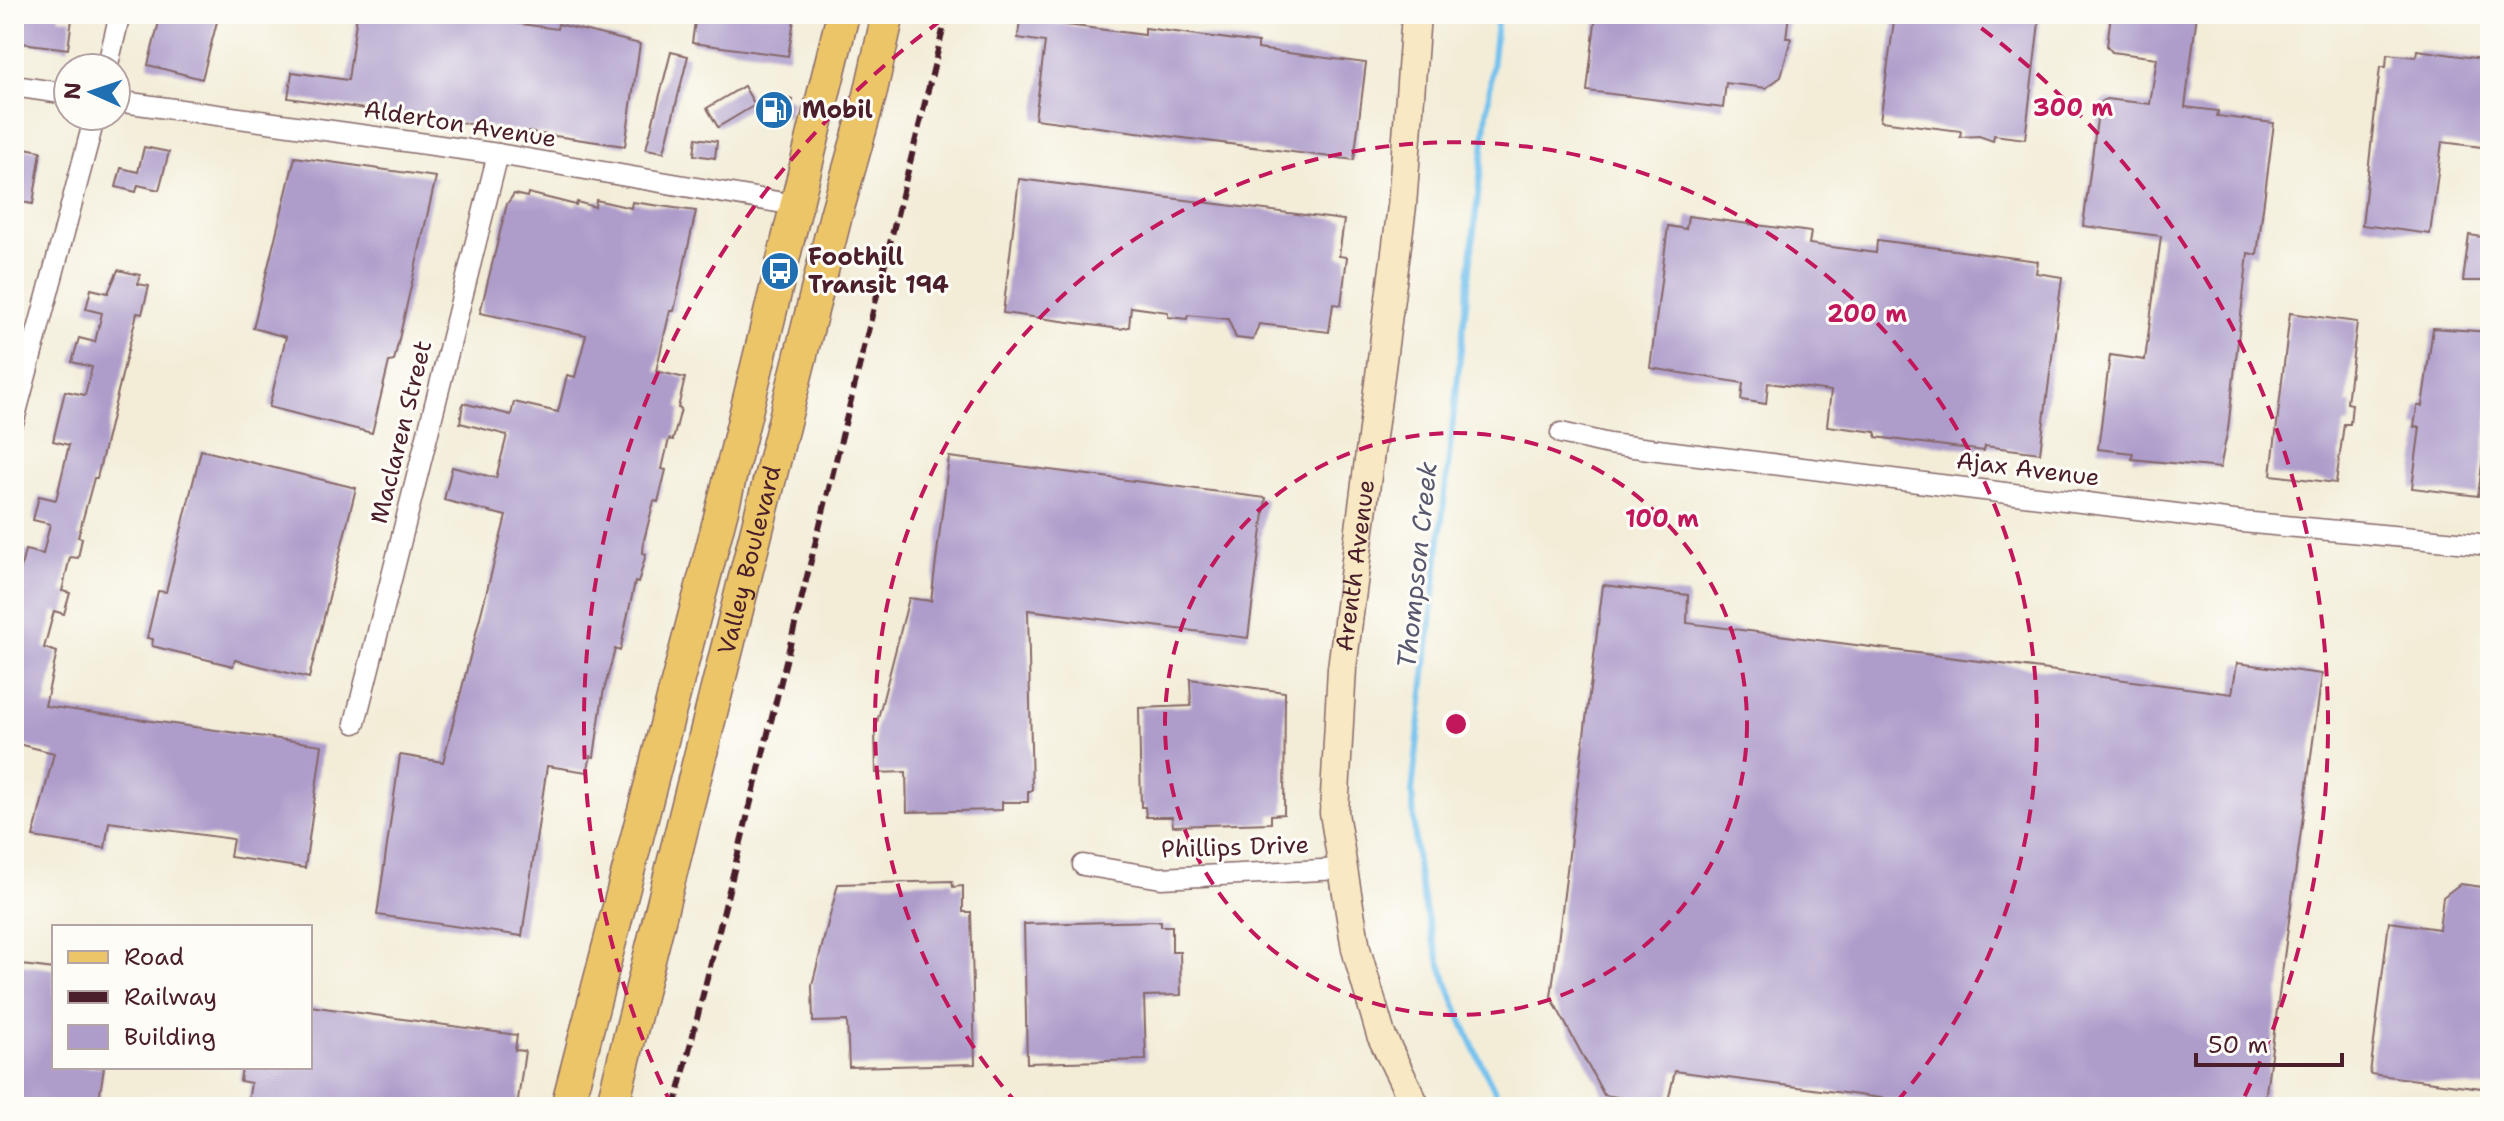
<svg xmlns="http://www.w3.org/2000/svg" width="2504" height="1121" font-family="'Shantell Sans',sans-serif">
  <rect width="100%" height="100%" fill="#fdfcf7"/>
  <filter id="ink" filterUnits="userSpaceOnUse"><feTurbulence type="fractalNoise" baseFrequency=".0125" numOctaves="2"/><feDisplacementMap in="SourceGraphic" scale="16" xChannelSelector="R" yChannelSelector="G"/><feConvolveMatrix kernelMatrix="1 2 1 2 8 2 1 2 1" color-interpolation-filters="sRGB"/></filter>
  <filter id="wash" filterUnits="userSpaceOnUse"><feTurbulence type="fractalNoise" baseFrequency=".006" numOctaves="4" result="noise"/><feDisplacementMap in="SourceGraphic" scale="32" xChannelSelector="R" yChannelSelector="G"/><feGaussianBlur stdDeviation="1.8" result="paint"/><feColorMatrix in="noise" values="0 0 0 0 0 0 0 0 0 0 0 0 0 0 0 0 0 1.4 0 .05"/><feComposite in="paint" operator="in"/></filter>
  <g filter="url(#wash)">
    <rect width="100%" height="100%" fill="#f3edd8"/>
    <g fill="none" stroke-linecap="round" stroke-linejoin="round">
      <!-- stream -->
      <path stroke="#73c1ee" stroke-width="6" d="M1498 14 1412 792C1415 822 1414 854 1420 883 1434 963 1466 1035 1503 1107"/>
    </g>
    <g id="blocks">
      <!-- building -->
      <g fill="#ae9dcb">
        <path d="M14 14H60L59 18 72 19 68 49 14 42Z"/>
        <path d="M161 14H219L202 79 148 65Z"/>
        <path d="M357 14H450L557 29 558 24 640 44 625 146 288 98 292 72 348 80Z"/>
        <path d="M696 14H795L788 56 692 43Z"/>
        <path d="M1596 14H1789L1786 38H1791L1781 77 1766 88 1726 83 1723 108 1587 91Z"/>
        <path d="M1895 14H2040L2025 139 1994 135 1993 141 1979 136 1960 137 1961 131 1880 121Z"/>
        <path d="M2111 14H2197L2185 107 2218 111 2217 116 2274 123 2257 255 2248 253 2228 429 2220 468 2132 459 2133 453 2098 449 2110 355 2145 360 2161 236 2083 226 2099 104 2106 99 2150 104 2157 58 2112 52 2107 46Z"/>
        <path d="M1020 19 1145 35V28L1258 43V49L1366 63 1354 160 1035 119 1045 42 1018 38Z"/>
        <path d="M2417 50 2490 60V148L2442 142 2430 234 2362 225 2380 67H2386L2387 54 2416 57Z"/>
        <path d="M671 52 688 56 664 152 646 149Z"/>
        <path d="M744 86 755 105 718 127 707 108Z"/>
        <path d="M773 95 793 100 788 117 769 112Z"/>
        <path d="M696 138 717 141 715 158 694 155Z"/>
        <path d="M14 146 41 151 33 204 15 201Z"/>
        <path d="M144 147 169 152 159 190 138 185 136 192 116 187 121 168 138 172Z"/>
        <path d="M295 157 436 177 394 361 389 362 372 433 269 407 286 337 253 328Z"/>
        <path d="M1019 179 1344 220 1339 256 1347 257 1341 305 1333 304 1329 332 1259 324 1253 340 1236 338 1228 319 1188 315 1187 319 1168 317V312L1131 307 1129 327 1120 329 1003 313Z"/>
        <path d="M528 193 576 205 577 202 595 207 596 200 631 208 632 202 696 211 674 311H670L656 371 685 378 678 408 681 409 673 440 669 439 662 469 666 470 658 502 654 501 644 540 643 553 646 554 638 583 635 582 620 651 615 649 603 694 594 757 591 756 587 772 547 766 522 936 377 915 400 755 443 762 506 516 444 500 452 467 496 478 507 435 460 423 463 403 511 415 514 402 558 412 567 375 575 377 586 335 480 313 507 204 514 194 527 197Z"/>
        <path d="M1688 216 1811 232 1809 244 1876 253 1877 240 2038 261 2036 273 2062 277 2040 453 1985 446 1984 451 1876 437V432L1827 426 1831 391 1768 383 1766 404 1741 400 1743 383 1650 368 1668 226 1686 229Z"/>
        <path d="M2469 235 2490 238V281H2463Z"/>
        <path d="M118 270 140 275 138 284 149 286 142 314 137 313 97 478H94L78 537 82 538 78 558 70 557 62 591 70 593 64 614 54 611 44 648 57 652 45 706 322 745 305 868 230 857 233 839 109 822 105 848 33 837 54 753 14 743V597L25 550 43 554 50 524 33 520 39 496 56 500 69 445 53 441 65 391 85 395 92 367 72 362 79 338 95 342 102 313 86 309 91 289 108 293Z"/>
        <path d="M2290 313 2357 322 2347 403 2352 404 2350 424H2344L2336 483 2271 475Z"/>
        <path d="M2433 328 2490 332V400L2478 496 2412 488 2420 427H2414L2417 406H2422Z"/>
        <path d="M201 450 356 488 309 678 235 660 233 666 152 646 153 639 147 638 158 591 166 592Z"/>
        <path d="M949 457 1266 498 1248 638 1028 610 1032 791H1028V802H1002V810L907 812 906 772 876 773 875 730 909 598 931 601Z"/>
        <path d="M1603 585 1688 595 1687 623 2232 694 2237 663 2322 674 2264 1107H1950L1675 1071 1667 1105 1604 1095 1551 997Z"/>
        <path d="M1190 679 1285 692 1284 814 1271 815V823L1173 826 1172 817H1146L1145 807H1141L1139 708 1191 706Z"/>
        <path d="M952 881 953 887 963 886V912H971L975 1064 849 1067 847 1021 813 1022 812 985 838 884Z"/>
        <path d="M2460 884 2490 888V1089L2370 1074 2389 922 2439 929 2443 897Z"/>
        <path d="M1161 921V926H1172V952H1180L1181 995 1144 996 1146 1060 1027 1063 1024 924Z"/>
        <path d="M14 964 54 969V1067H104L98 1107H14Z"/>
        <path d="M310 1006 517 1035 515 1050 525 1051 517 1107H247L251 1083 240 1081 242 1067H310Z"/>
      </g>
    </g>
  </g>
  <g filter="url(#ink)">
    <use href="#blocks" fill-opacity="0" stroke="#856768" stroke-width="2"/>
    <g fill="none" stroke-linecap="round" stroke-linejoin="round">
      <defs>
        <g id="street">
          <path d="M107 68 120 14"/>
          <path d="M14 86 68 94"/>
          <path d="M116 101 498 154 795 205"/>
          <path d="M14 420 95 116"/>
          <path d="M1561 433 1609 444 2242 522 2490 545"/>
          <path d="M355 723 498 154"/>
          <path d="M1083 865 1161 878 1342 869"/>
        </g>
        <g id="secondary">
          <path id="s1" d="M1416 1107 1381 1035 1356 949 1334 813 1342 668 1402 206 1416 14"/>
        </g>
        <g id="primary">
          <path d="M567 1107 725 498 843 14"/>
          <path id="s2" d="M612 1107 836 215 870 95 888 14"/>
        </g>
      </defs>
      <!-- street casing -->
      <use href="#street" stroke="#856768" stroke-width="23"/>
      <!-- secondary casing -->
      <use href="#secondary" stroke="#856768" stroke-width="31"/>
      <!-- primary casing -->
      <use href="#primary" stroke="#856768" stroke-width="35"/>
      <!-- street -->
      <use href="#street" stroke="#fff" stroke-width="20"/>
      <!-- secondary -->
      <use href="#secondary" stroke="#f8e8c3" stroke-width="28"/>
      <!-- primary -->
      <use href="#primary" stroke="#edc569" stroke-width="32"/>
      <!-- rail -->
      <path stroke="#4a1f2b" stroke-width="6" stroke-dasharray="12 6" stroke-linecap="butt" d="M675 1107 947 14"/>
    </g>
  </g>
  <!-- distance rings -->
  <g fill="none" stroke="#c2185b" stroke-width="4" stroke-dasharray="14 10">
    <circle cx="1456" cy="724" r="291"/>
    <path d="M1018 1105A581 581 0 1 1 1894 1105"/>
    <path d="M672 1106A872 872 0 0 1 950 14M1962 14A872 872 0 0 1 2240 1106"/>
  </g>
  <!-- icons -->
  <defs>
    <symbol id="fuel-disc" viewBox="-11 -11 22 22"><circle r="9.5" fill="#1f6fb2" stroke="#fdfcf7"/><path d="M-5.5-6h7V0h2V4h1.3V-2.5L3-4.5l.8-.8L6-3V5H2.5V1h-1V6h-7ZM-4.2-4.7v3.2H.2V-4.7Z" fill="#fff"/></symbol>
    <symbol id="bus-disc" viewBox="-11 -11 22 22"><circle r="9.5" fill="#1f6fb2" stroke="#fdfcf7"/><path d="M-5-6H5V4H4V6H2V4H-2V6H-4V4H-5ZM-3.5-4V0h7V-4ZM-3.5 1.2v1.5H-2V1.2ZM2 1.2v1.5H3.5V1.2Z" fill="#fff"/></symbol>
  </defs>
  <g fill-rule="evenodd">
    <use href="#fuel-disc" x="752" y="88" width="44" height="44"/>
    <use href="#bus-disc" x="758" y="249" width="44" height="44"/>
  </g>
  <g text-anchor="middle" stroke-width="6" stroke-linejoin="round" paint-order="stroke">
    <!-- poi labels -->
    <g font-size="24" font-weight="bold" fill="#4a1f2b" stroke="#fdfcf7" text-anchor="start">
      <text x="802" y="118">Mobil</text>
      <text x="808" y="265">Foothill<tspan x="808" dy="28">Transit 194</tspan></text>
    </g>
    <!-- street labels -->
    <g font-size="24" fill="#4a1f2b" stroke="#fdfcf7">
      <text transform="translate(460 124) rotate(9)" y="8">Alderton Avenue</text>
      <text transform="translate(401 432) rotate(-76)" y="8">Maclaren Street</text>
      <text transform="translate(2028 469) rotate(7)" y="8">Ajax Avenue</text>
      <text dy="8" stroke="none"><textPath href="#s2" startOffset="564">Valley Boulevard</textPath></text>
      <text dy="8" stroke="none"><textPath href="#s1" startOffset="556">Arenth Avenue</textPath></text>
      <text transform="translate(1235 847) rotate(-2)" y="8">Phillips Drive</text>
    </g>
    <!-- water labels -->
    <g font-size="26" font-style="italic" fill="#58586f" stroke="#fdfcf7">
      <text transform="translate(1417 565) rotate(-84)" y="9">Thompson Creek</text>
    </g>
  </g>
  <circle cx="1456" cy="724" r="12" fill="#c2185b" stroke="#fdfcf7" stroke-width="4"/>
  <g font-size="24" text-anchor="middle" font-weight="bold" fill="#c2185b" stroke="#fdfcf7" stroke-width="6" stroke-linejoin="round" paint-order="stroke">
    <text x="2073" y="116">300 m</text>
    <text x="1867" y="322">200 m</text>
    <text x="1662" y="527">100 m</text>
  </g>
  <!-- margin -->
  <rect width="2504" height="1121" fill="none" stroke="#fdfcf7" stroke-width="48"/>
  <!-- legend -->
  <rect x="52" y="925" width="260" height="144" fill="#fdfcf7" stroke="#b5a4a5" stroke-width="2"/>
  <rect x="68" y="951" width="40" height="12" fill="#edc569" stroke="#b5a4a5" stroke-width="2"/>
  <text x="124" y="965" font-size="24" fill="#4a1f2b">Road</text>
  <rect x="68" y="991" width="40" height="12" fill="#4a1f2b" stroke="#b5a4a5" stroke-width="2"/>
  <text x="124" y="1005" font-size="24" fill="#4a1f2b">Railway</text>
  <rect x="68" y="1025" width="40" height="24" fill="#ae9dcb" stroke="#b5a4a5" stroke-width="2"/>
  <text x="124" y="1045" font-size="24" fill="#4a1f2b">Building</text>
  <!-- north arrow -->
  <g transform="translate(92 92) rotate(273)"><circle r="38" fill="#fdfcf7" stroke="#b5a4a5" stroke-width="2"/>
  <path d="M0-6L14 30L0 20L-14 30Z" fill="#1f6fb2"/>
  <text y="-12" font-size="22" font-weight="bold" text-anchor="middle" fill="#4a1f2b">N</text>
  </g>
  <!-- scale -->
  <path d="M2196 1053v12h146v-12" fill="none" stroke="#4a1f2b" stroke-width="4"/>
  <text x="2208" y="1053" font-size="24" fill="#4a1f2b" stroke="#fdfcf7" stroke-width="6" paint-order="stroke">50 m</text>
</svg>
